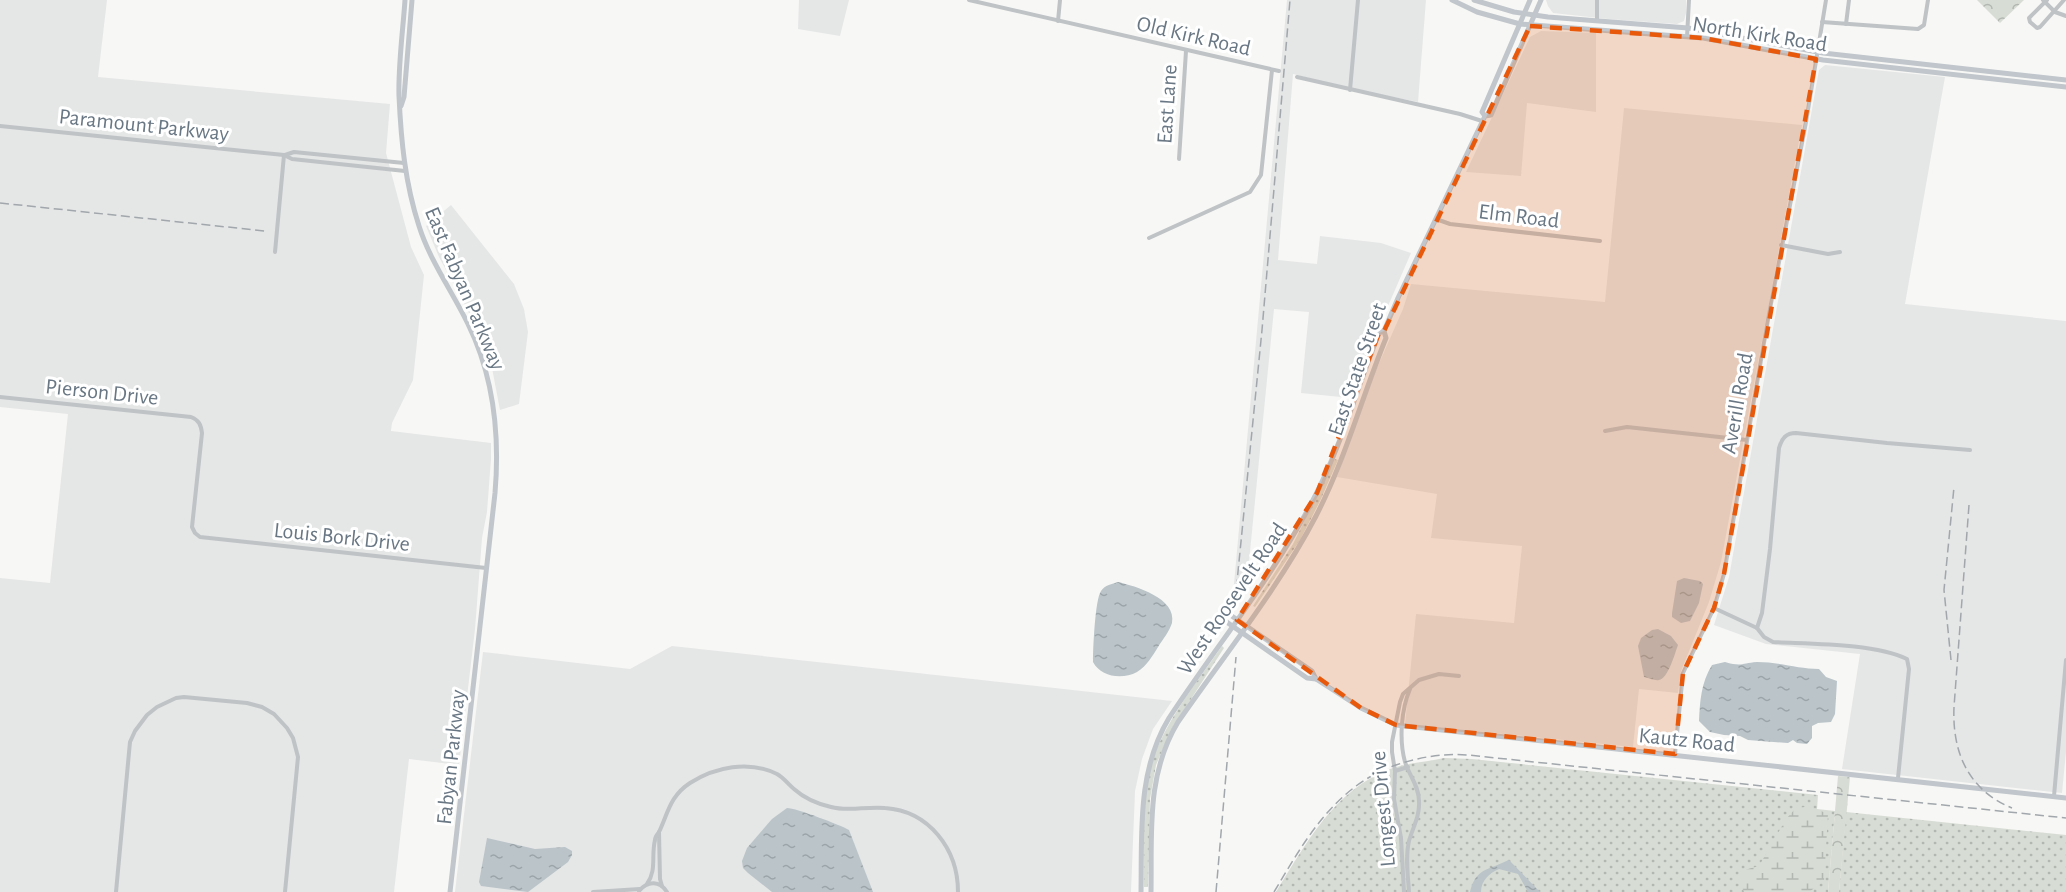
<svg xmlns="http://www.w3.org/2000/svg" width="2066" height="892" font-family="'Alegreya Sans',sans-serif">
  <defs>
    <pattern id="grass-dots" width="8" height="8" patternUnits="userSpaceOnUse" patternTransform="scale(1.5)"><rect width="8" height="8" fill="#d7dcd4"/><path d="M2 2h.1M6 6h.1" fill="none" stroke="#b2b7b2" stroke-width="1.8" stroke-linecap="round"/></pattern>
    <pattern id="wetland-marsh" width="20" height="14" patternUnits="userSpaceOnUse" patternTransform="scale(1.5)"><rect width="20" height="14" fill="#d7dcd4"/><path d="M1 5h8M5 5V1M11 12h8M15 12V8" fill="none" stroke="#b2b7b2"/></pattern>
    <pattern id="park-crowns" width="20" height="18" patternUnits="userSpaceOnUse" patternTransform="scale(1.5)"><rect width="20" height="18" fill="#d7dcd4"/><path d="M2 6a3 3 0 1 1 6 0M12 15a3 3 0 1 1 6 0" fill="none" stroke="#b2b7b2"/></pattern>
    <pattern id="water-ripples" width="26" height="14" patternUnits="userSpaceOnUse" patternTransform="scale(1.5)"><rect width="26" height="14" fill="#bac4c9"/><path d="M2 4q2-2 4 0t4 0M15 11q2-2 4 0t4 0" fill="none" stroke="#9ba4a9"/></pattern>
  </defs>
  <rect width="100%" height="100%" fill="#f7f7f5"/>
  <!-- built -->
  <g fill="#e5e6e6">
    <path d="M0 0H107L98 77 390 104 386 153 411 247 424 275 413 380 392 423 391 431 491 443V459L487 512 482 538 475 629 459 765 409 759 394 892H0V578L50 583 68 414 0 407Z"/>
    <path d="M799 0H849L840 36 798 29Z"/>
    <path d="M1287 0H1426L1418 102 1352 89 1293 74 1278 260 1317 264 1320 236 1381 243 1411 253 1375 336 1351 398 1301 393 1309 312 1274 309 1246 592 1232 606Z"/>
    <path d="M1546 0H1686V13L1684 21 1677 24 1608 19 1553 13 1548 6Z"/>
    <path d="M1541 31 1596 33V112L1527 103 1521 176 1466 172 1530 37Z"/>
    <path d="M1825 65 1945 77 1905 304 2066 321V752L2062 793 1842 769 1860 654 1766 644 1714 625 1729 577 1819 70Z"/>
    <path d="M1624 108 1802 125 1721 562 1709 602 1681 671 1678 693 1639 689 1633 747 1405 724 1416 614 1514 623 1522 546 1431 538 1437 494 1337 477 1373 377 1403 309 1411 284 1605 302Z"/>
    <path d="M451 205 514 284 524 309 528 332 519 404 500 410 492 368 478 330 439 257 426 226Z"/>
    <path d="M672 646 1172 701 1153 729 1142 759 1135 791 1131 892H455L483 652 630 669Z"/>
  </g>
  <!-- grass -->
  <g fill="url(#grass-dots)">
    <path d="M1335 459 1338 460 1334 469 1320 501 1300 540 1255 607 1253 606 1293 544Z"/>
    <path d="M1222 646 1224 648 1171 730 1156 765 1150 799 1148 887H1144C1144 849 1140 805 1150 768 1164 722 1195 685 1222 646Z"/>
    <path d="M1444 758 1472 759 1818 795 1817 809 1835 811 1828 892H1276C1305 845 1334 790 1390 769 1406 763 1426 762 1444 758Z"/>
    <path d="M1846 812 2066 835V892H1839Z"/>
  </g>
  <!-- wetland -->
  <path fill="url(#wetland-marsh)" d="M1805 807 1816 809 1828 814 1824 881 1809 892H1744C1737 872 1739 871 1759 866L1786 819 1796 808Z"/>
  <!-- park -->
  <g fill="url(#park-crowns)">
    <path d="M1977 0H2024L2000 23Z"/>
    <path d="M1838 776 1850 777 1839 892H1828Z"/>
  </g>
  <!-- water -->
  <g fill="url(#water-ripples)">
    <path d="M1684 578 1700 581 1703 584 1699 603 1690 621 1681 623 1672 617V613L1677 581Z"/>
    <path d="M1118 582C1135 586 1177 598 1172 623 1169 632 1163 639 1158 647 1153 655 1147 666 1137 672 1122 680 1101 677 1093 662 1093 649 1095 600 1101 591 1105 585 1112 584 1118 582Z"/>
    <path d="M1658 629 1671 636 1678 645C1675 653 1668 679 1659 680 1655 681 1649 678 1644 677L1638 646 1641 638 1652 630Z"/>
    <path d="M1725 662C1742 667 1742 663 1757 662 1779 662 1798 669 1819 669L1826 677 1837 681 1835 714 1831 722 1818 723 1812 726V738L1807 744 1797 743 1793 740 1788 743 1748 740 1740 736 1724 735 1710 732 1699 721C1700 701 1701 683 1712 665Z"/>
    <path d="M787 808C796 808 840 825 849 830L873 892H772L748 873 743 868 742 861 747 848 772 819Z"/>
    <path d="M487 838 535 849 565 847 572 851V855L568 862 528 892 481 886 479 882Z"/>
    <path d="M1509 860 1540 892H1528L1518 874 1499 869C1489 873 1481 881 1481 892H1470C1474 876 1480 871 1495 866 1500 864 1504 862 1509 860Z"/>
  </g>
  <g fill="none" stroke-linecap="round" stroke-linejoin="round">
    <!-- street -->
    <g stroke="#bfc3c6" stroke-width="4">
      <path d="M969 0 1279 71"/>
      <path d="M2043 0 2055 12 2066 16"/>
      <path d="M2047 0 2029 18 2030 22 2037 28 2040 27 2064 0"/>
      <path d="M1058 21 1060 0"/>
      <path d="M1597 21V0"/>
      <path d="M1822 22 1918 29 1924 25 1928 0"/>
      <path d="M1846 24 1849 0"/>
      <path d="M1687 37 1689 0"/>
      <path d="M1297 77 1460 114 1482 121"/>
      <path d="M1350 90 1358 0"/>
      <path d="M0 126 284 155 292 159 405 171"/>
      <path d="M285 155 294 152 404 163"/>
      <path d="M1179 159 1186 51"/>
      <path d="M1436 219 1450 224 1600 241"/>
      <path d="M1149 238 1250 192 1261 175 1272 70"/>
      <path d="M1781 245 1828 254 1840 252"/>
      <path d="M275 252 284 155"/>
      <path d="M0 397 191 417C199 420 201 425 202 433L192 527 195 533 200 537 486 568"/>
      <path d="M1605 431 1627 427 1747 440"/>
      <path d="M1714 608 1757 628 1764 637 1773 642C1811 644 1873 643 1907 659L1909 669 1898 778"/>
      <path d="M1757 628 1762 613 1770 549 1779 448C1782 438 1786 433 1796 433L1887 443 1970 450"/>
      <path d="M1675 754 1683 673 1714 608 1724 574 1769 314 1806 122 1826 0"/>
      <path d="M1395 771 1408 767"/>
      <path d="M2054 796 2066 660"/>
      <path d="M659 832 660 879 662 886"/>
      <path d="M647 884C657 870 651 856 655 840 655 837 657 835 659 832 668 813 670 796 690 783 715 767 749 760 777 774 784 778 788 784 794 789 804 798 818 804 831 807 849 812 866 806 885 808 929 811 958 849 958 892"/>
      <path d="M639 891C648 880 660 881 667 892"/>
      <path d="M116 892 130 742 135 731 147 715 157 707 176 698 184 697 247 703 262 707 274 714 287 728 293 738 298 757 285 892"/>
      <path d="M593 892 640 889"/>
      <path d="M1404 892 1401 838 1394 799 1395 771 1392 752V742L1400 702 1403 694 1419 680 1439 674 1459 676"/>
      <path d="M1409 892C1408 875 1405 857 1409 841 1413 827 1420 816 1419 801 1419 786 1409 775 1405 762 1399 740 1401 710 1410 689"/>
    </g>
    <!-- secondary -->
    <g stroke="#c0c6cb" stroke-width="5">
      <path d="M405 0C403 30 398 66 399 96 401 140 405 183 419 226 430 261 452 291 468 324 494 377 500 434 495 493L450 892"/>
      <path d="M1452 0 1477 12 1520 24 1703 38 1823 60 2066 87"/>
      <path d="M1474 0 1514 12 1548 17 1688 28 1823 53 2066 80"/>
      <path d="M401 106 404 97 412 0"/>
      <path d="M1223 610 1312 671 1316 679"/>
      <path d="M1218 616 1307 678 1316 679 1361 708 1396 725 2066 798"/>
    </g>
    <!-- primary -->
    <g stroke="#c0c6cb" stroke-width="5">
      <path d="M1485 116 1482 112 1530 0"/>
      <path d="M1141 892C1142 832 1137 771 1169 718 1217 645 1273 577 1313 500 1341 447 1357 388 1379 333L1384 331"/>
      <path d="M1151 892C1152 832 1146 775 1178 722 1225 654 1278 589 1316 516 1345 460 1362 397 1386 338L1384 331 1398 298 1485 116 1491 115 1497 101 1541 0"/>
    </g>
    <!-- rail -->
    <g stroke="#a1a7ac" stroke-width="1.5" stroke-dasharray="9 4.5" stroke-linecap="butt">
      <path d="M0 203 265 231"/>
      <path d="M1969 505 1954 707C1952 752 1968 790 2012 808"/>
      <path d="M1235 602 1262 330 1290 0"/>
      <path d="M1951 660 1944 590 1954 487"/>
      <path d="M1216 892 1236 657"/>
      <path d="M1274 892C1305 840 1335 786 1396 765 1420 757 1443 753 1468 755L2066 818"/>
    </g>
  </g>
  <!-- marked area -->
  <path fill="#e8590c" fill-opacity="0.2" stroke="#e8590c" stroke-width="4.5" stroke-dasharray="12 8" stroke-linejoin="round" d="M1530 26 1703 38 1816 59 1724 574 1714 608 1683 673 1675 754 1396 725 1361 708 1237 620 1317 493 1379 333 1384 331Z"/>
  <g text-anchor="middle" stroke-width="6" stroke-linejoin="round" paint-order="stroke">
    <!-- street labels -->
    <g font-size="22" fill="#697784" stroke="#fff">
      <text transform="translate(1760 33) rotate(9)" y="8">North Kirk Road</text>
      <text transform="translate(1194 35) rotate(13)" y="8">Old Kirk Road</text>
      <text transform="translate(1166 104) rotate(-86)" y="8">East Lane</text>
      <text transform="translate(144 124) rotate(6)" y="8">Paramount Parkway</text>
      <text transform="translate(1519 215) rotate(7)" y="8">Elm Road</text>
      <text transform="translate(466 288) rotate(67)" y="8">East Fabyan Parkway</text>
      <text transform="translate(1356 369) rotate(-71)" y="8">East State Street</text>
      <text transform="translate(102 391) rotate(6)" y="8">Pierson Drive</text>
      <text transform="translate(1736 403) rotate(-80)" y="8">Averill Road</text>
      <text transform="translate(342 536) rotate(6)" y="8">Louis Bork Drive</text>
      <text transform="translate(1231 598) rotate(-56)" y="8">West Roosevelt Road</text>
      <text transform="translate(1687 739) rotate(6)" y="8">Kautz Road</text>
      <text transform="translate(450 757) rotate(-84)" y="8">Fabyan Parkway</text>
      <text transform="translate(1382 809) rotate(-95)" y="8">Longest Drive</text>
    </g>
  </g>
</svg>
